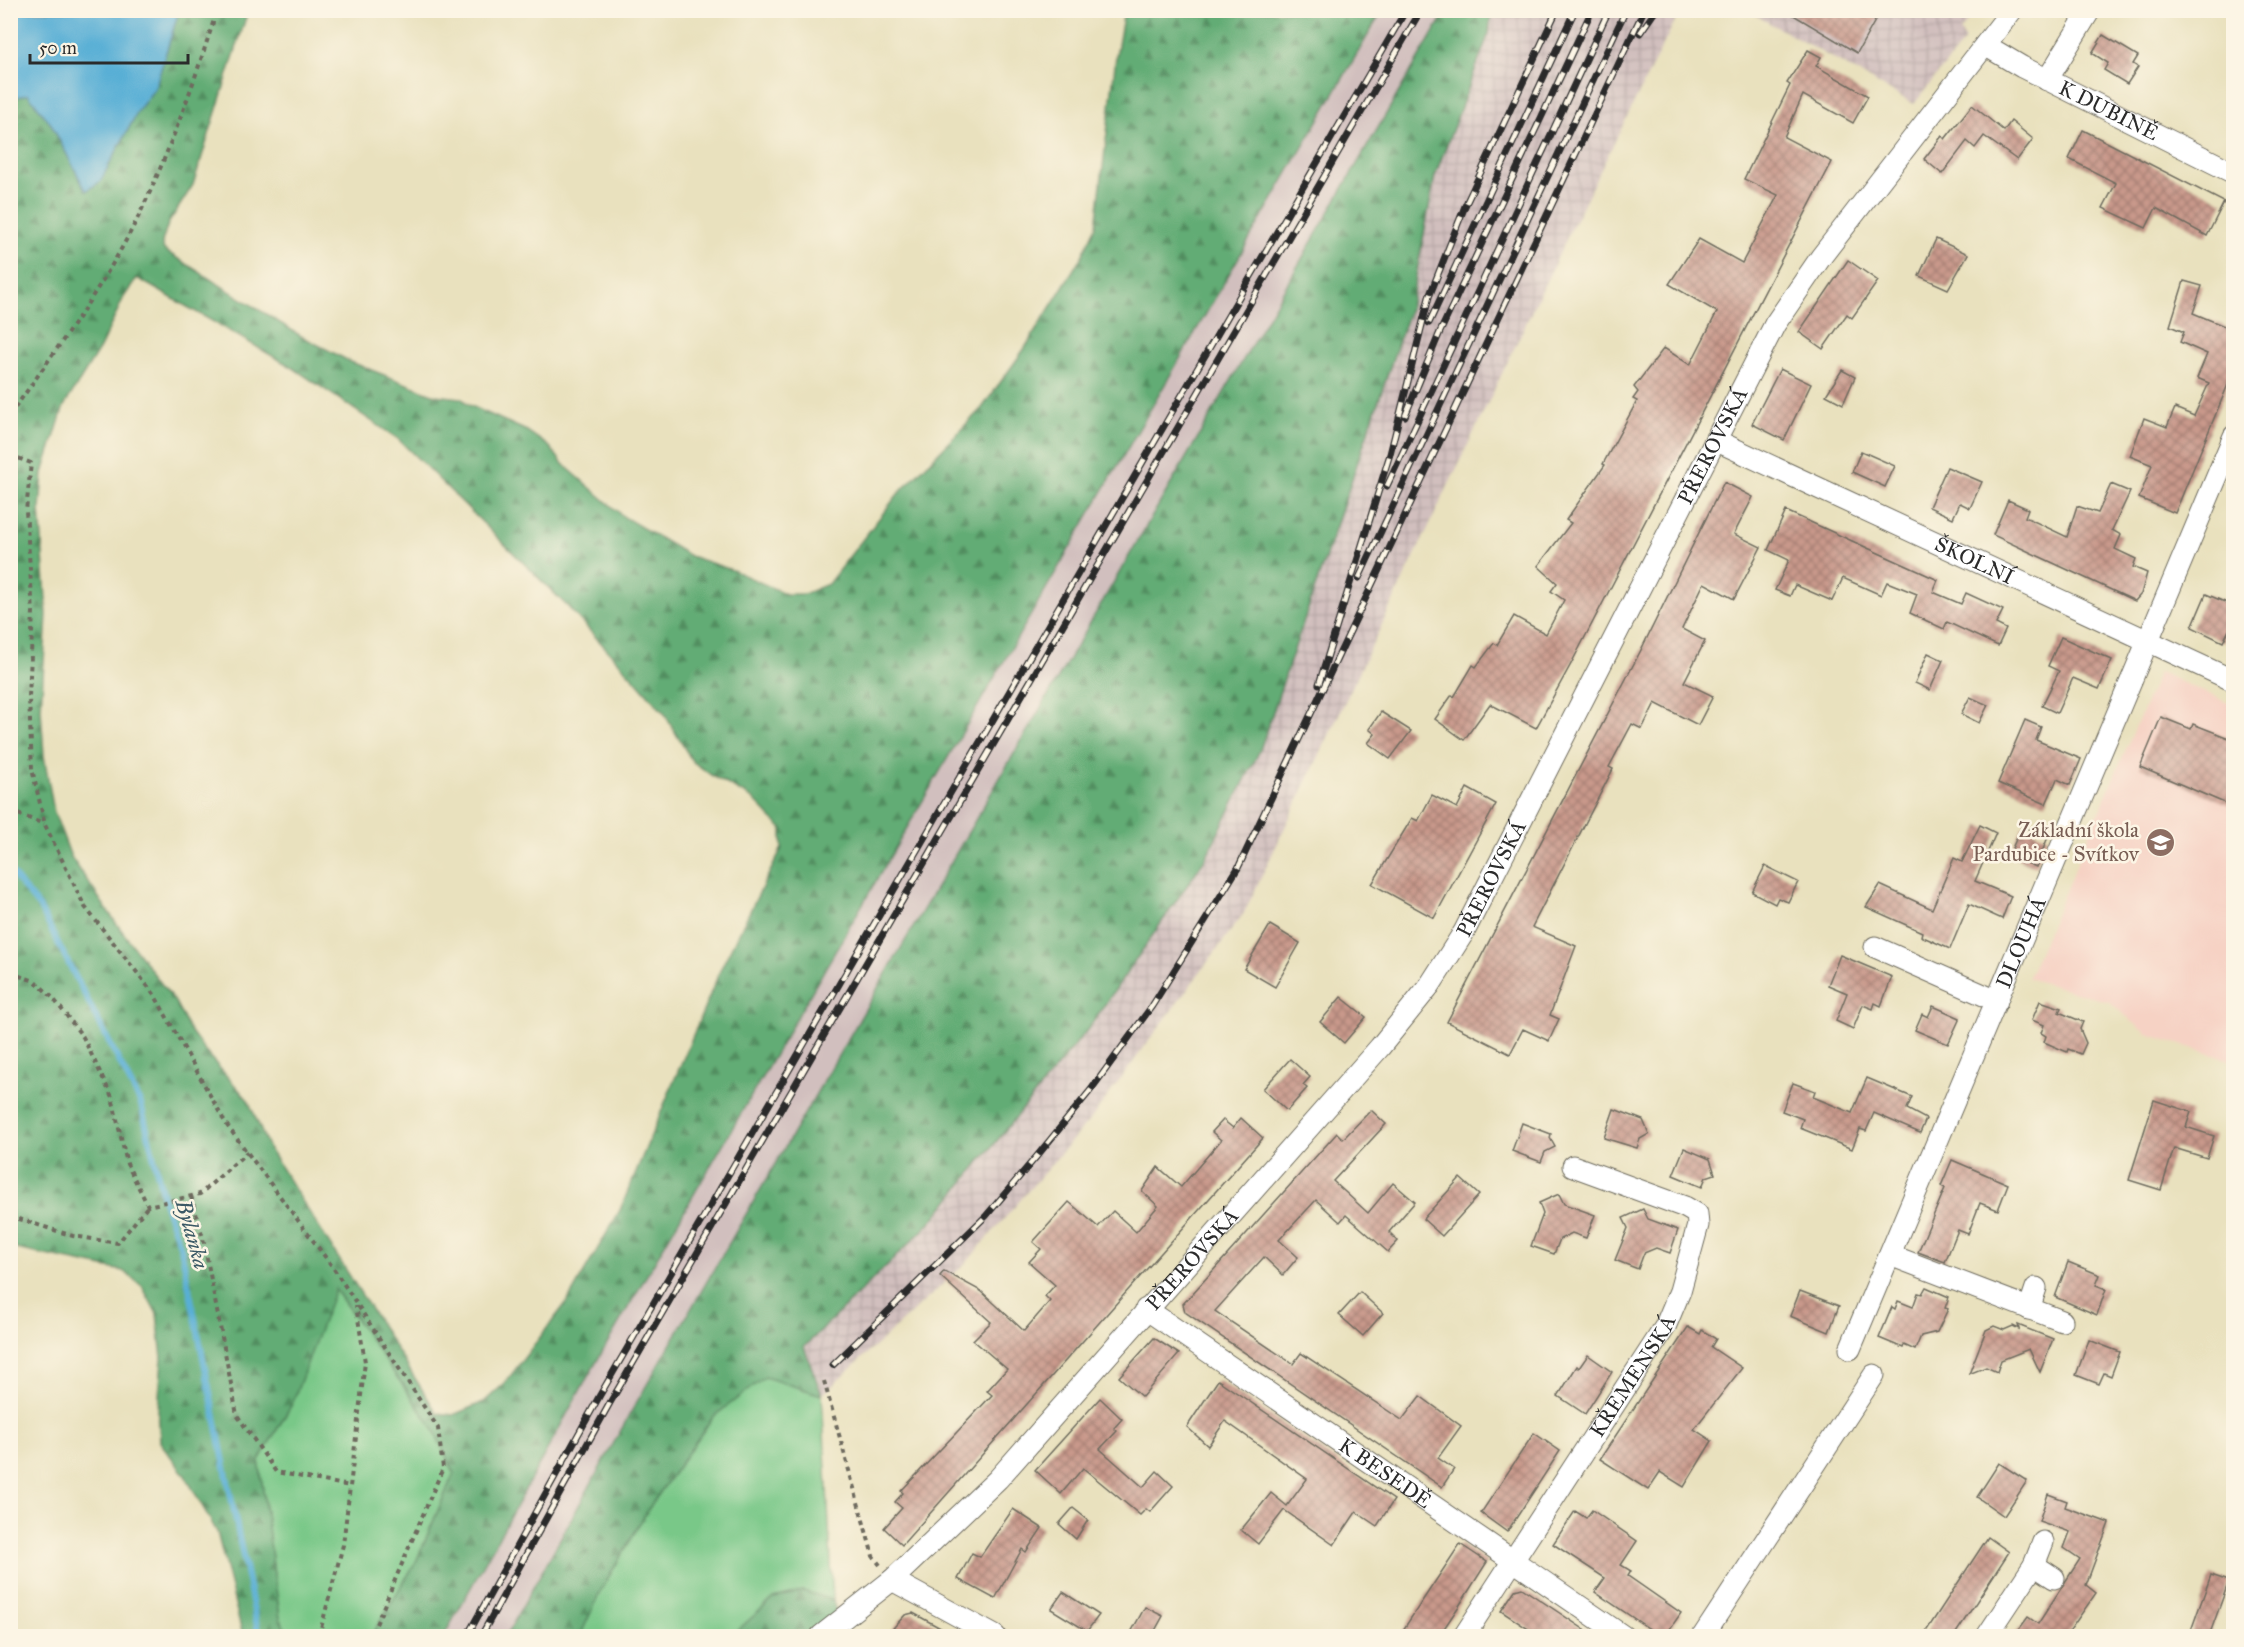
<svg xmlns="http://www.w3.org/2000/svg" width="2244" height="1647" font-family="'IM FELL Great Primer',serif">
  <defs>
    <pattern id="industrial-grid" width="8" height="8" patternUnits="userSpaceOnUse" patternTransform="scale(1.5)"><rect width="8" height="8" fill="#d1bfbe"/><path d="M0 4h8M4 0v8" fill="none" stroke="#b4a4a3"/></pattern>
    <pattern id="forest-firs" width="22" height="20" patternUnits="userSpaceOnUse" patternTransform="scale(1.5)"><rect width="22" height="20" fill="#62ac74"/><path d="M5 1l3.5 6h-7zM16 11l3.5 6h-7z" fill="#518c5f"/></pattern>
    <pattern id="building-cross-hatch" width="8" height="8" patternUnits="userSpaceOnUse" patternTransform="scale(1.5)"><rect width="8" height="8" fill="#c9998b"/><path d="M0 0l8 8M0 8l8-8" fill="none" stroke="#a37d72"/></pattern>
  </defs>
  <rect width="100%" height="100%" fill="#fcf5e5"/>
  <filter id="ink" filterUnits="userSpaceOnUse"><feTurbulence type="fractalNoise" baseFrequency=".0167" numOctaves="2"/><feDisplacementMap in="SourceGraphic" scale="12" xChannelSelector="R" yChannelSelector="G"/><feConvolveMatrix kernelMatrix="1 2 1 2 8 2 1 2 1" color-interpolation-filters="sRGB"/></filter>
  <filter id="wash" filterUnits="userSpaceOnUse"><feTurbulence type="fractalNoise" baseFrequency=".008" numOctaves="4" result="noise"/><feDisplacementMap in="SourceGraphic" scale="24" xChannelSelector="R" yChannelSelector="G"/><feGaussianBlur stdDeviation="1.35" result="paint"/><feColorMatrix in="noise" values="0 0 0 0 0 0 0 0 0 0 0 0 0 0 0 0 0 1.4 0 .05"/><feComposite in="paint" operator="in"/></filter>
  <g filter="url(#wash)">
    <rect width="100%" height="100%" fill="#e9e1be"/>
    <!-- built -->
    <path fill="#f6d2c4" d="M2159 672 2233 705V1061L2147 1034 2109 1002 2028 978Z"/>
    <!-- industrial -->
    <g fill="url(#industrial-grid)">
      <path d="M1491 11H1680L1572 227 1244 913 1093 1116 966 1263 822 1395 804 1347 931 1222 1091 1025 1205 859 1410 308 1435 176 1489 33Z"/>
      <path d="M1748 11H1988L1984 17 1974 14 1960 31 1965 40 1914 104Z"/>
    </g>
    <!-- railway -->
    <path fill="#d1bfbe" d="M1382 11H1446L631 1412 506 1636H444L583 1385Z"/>
    <!-- green -->
    <g fill="#79c888" stroke="#527a5a" stroke-width="1.5">
      <path d="M334 1288 433 1428 454 1473 416 1562 371 1636H289L280 1619 259 1460 292 1404Z"/>
      <path d="M765 1377 822 1395 833 1600 803 1591 775 1598 731 1636H580L601 1590 649 1508 713 1417Z"/>
    </g>
    <!-- forest -->
    <g fill="url(#forest-firs)" stroke="#466c50" stroke-width="1.5" fill-rule="evenodd">
      <path d="M179 11H248L193 185 168 224 162 242 164 250 301 336 351 362 435 395 461 398 469 405 527 431 550 447 563 464 624 517 690 556 735 571 786 594H804L828 584 898 494 982 408 1025 348 1082 256 1096 226 1116 56 1124 11H1382L583 1385 444 1636H371L416 1562 454 1473 433 1428 335 1289 292 1404 259 1460 280 1619 289 1636H243L217 1532 184 1474 160 1442 158 1409 162 1358 157 1314 142 1286 123 1271 11 1248 10 99 28 94 51 124 86 191 100 182 138 111 155 88ZM137 278 290 366 398 439 567 606 636 681 664 713 692 761 711 775 752 798 782 829V848L722 966 620 1210 567 1302 505 1383 484 1402 453 1415 437 1413 269 1149 248 1100 208 1055 189 1029 175 1002 116 923 71 857 54 812 44 756 41 709 47 615 40 509 43 473 64 406 100 348 124 297Z"/>
      <path d="M1446 11H1491L1489 33 1435 176 1410 308 1260 750 1205 859 1091 1025 931 1222 804 1347 822 1395 765 1377 713 1417 649 1508 601 1590 580 1636H506L631 1412Z"/>
      <path d="M803 1591 833 1600 842 1636H731L774 1598Z"/>
    </g>
    <!-- water -->
    <path fill="#59afd5" stroke="#426d80" stroke-width="1.5" d="M10 11H179L155 88 138 111 100 182 86 191 51 124 28 94 11 99Z"/>
    <g fill="none" stroke-linecap="round" stroke-linejoin="round">
      <!-- stream -->
      <path stroke="#59afd5" stroke-width="6" d="M10 871 40 908 141 1104 165 1205 181 1248 259 1636"/>
    </g>
    <g id="blocks">
      <!-- building -->
      <g fill="url(#building-cross-hatch)">
        <path d="M1785 10H1881L1857 53Z"/>
        <path d="M2103 35 2138 56 2133 64 2138 67 2127 84 2104 70 2108 63 2092 53Z"/>
        <path d="M1808 50 1821 57 1816 66 1868 96 1853 123 1803 95 1784 137 1832 162 1571 664 1536 728 1490 704 1464 740 1435 719 1452 695 1454 697 1473 665 1476 667 1494 643 1497 645 1514 616 1546 634 1564 600 1551 591 1557 583 1538 566 1571 523 1566 520 1605 465 1603 464 1637 401 1633 399 1638 392 1634 387 1664 348 1690 365 1717 312 1669 284 1699 239 1742 263 1778 195 1744 179 1790 85 1787 83Z"/>
        <path d="M1972 105 2004 131 2011 121 2033 139 2017 160 1984 136 1975 148 1967 141 1942 174 1924 159 1942 136 1945 139Z"/>
        <path d="M2083 130 2224 202 2207 236 2156 208 2146 228 2103 208 2116 183 2069 159Z"/>
        <path d="M1936 239 1968 254 1948 289 1919 276Z"/>
        <path d="M1848 260 1878 281 1852 318 1847 314 1823 349 1799 332Z"/>
        <path d="M2184 281 2202 286 2193 313 2234 330V383L2229 382 2175 513 2139 498 2152 465 2130 456 2144 418 2167 427 2175 408 2194 416 2209 383 2197 378 2207 354 2180 342 2184 332 2170 326Z"/>
        <path d="M1780 369 1811 384 1784 440 1752 424Z"/>
        <path d="M1842 370 1855 377 1843 404 1826 395Z"/>
        <path d="M1861 451 1895 466 1885 487 1852 472Z"/>
        <path d="M1947 467 1982 482 1970 508 1960 503 1953 518 1929 507Z"/>
        <path d="M1724 482 1753 497 1734 534 1761 547 1734 599 1704 583 1682 629 1705 641 1684 682 1713 696 1698 725 1655 703 1642 729 1632 724 1609 767 1613 769 1532 927 1576 946 1550 1015 1559 1019 1549 1041 1523 1029 1510 1054 1447 1022 1640 652Z"/>
        <path d="M2111 484 2130 492 2112 530 2121 535 2115 549 2136 559 2133 567 2147 573 2141 594 2135 601 1993 535 2008 500 2028 509 2025 517 2067 537 2077 506 2098 513Z"/>
        <path d="M1786 511 1938 580 1933 592 1961 604 1966 593 2003 610 1996 624 2006 629 1998 646 1947 622 1944 629 1910 613 1917 594 1887 582 1881 595 1843 578 1832 601 1795 585 1790 596 1775 590 1789 560 1768 550Z"/>
        <path d="M2206 594 2234 606V620L2223 642 2192 627Z"/>
        <path d="M2061 637 2112 660 2099 689 2073 678 2057 713 2042 706 2059 671 2048 666Z"/>
        <path d="M1928 653 1943 660 1930 690 1915 683Z"/>
        <path d="M1970 697 1988 705 1979 723 1961 714Z"/>
        <path d="M1381 712 1411 731 1390 759 1368 743 1375 734 1369 729Z"/>
        <path d="M2161 717 2191 729 2193 724 2234 740V807L2140 767Z"/>
        <path d="M2025 720 2041 727 2036 740 2081 759 2070 785 2057 779 2046 804 1998 783Z"/>
        <path d="M1467 788 1496 804 1434 918 1372 884 1412 818 1418 821 1432 795 1457 808Z"/>
        <path d="M1980 825 1996 833 1975 881 2011 896 2002 919 1969 904 1950 949 1921 936 1922 932 1866 907 1880 885 1932 909 1954 858 1962 862Z"/>
        <path d="M2022 826 2048 837 2036 867 2009 855Z"/>
        <path d="M1765 866 1798 882 1788 902 1778 898 1775 904 1752 892Z"/>
        <path d="M1270 925 1300 943 1275 987 1244 969Z"/>
        <path d="M1840 955 1892 977 1881 1006 1875 1003 1873 1009 1863 1005 1853 1029 1836 1021 1847 993 1828 985Z"/>
        <path d="M1341 997 1366 1017 1344 1043 1320 1022Z"/>
        <path d="M2040 1001 2061 1008 2059 1012 2083 1022 2080 1029 2086 1043 2081 1054 2068 1049 2067 1052 2044 1042 2046 1036 2041 1033 2044 1025 2032 1020Z"/>
        <path d="M1933 1006 1960 1018 1948 1044 1915 1030 1922 1014 1928 1017Z"/>
        <path d="M1290 1059 1310 1077 1303 1085 1307 1088 1287 1111 1263 1089Z"/>
        <path d="M1867 1078 1912 1097 1907 1109 1926 1119 1920 1133 1874 1113 1866 1131 1860 1129 1852 1149 1800 1128 1803 1119 1782 1111 1793 1083 1815 1091 1813 1097 1852 1113Z"/>
        <path d="M2154 1100 2191 1112 2186 1127 2214 1136 2207 1158 2174 1148 2161 1190 2129 1180Z"/>
        <path d="M1614 1109 1643 1120 1649 1134 1640 1139 1637 1148 1604 1138Z"/>
        <path d="M1371 1110 1386 1124 1333 1181 1368 1213 1393 1183 1415 1202 1389 1232 1398 1241 1388 1252 1346 1215 1340 1222 1316 1200 1279 1240 1298 1257 1283 1275 1264 1257 1215 1311 1293 1364 1301 1353 1402 1420 1420 1396 1461 1426 1438 1458 1454 1469 1442 1487 1185 1312 1183 1304 1337 1133 1343 1139Z"/>
        <path d="M1241 1118 1263 1138 902 1545 884 1528 902 1508 895 1502 903 1493 901 1491 992 1395 987 1391 1007 1369 973 1340 991 1322 940 1276 944 1271 981 1291 1024 1331 1050 1301 1045 1296 1055 1285 1029 1262 1041 1249 1033 1242 1069 1202 1098 1227 1113 1211 1136 1232 1158 1206 1142 1191 1158 1167 1181 1187 1221 1140 1212 1132 1223 1120 1233 1128Z"/>
        <path d="M1522 1123 1551 1134 1550 1138 1555 1147 1545 1152 1541 1162 1512 1151Z"/>
        <path d="M1684 1148 1710 1159 1715 1174 1706 1177 1702 1187 1673 1175Z"/>
        <path d="M1952 1160 2008 1184 1998 1210 1980 1203 1968 1234 1958 1230 1945 1262 1918 1252 1945 1188 1941 1186Z"/>
        <path d="M1460 1178 1479 1195 1442 1236 1423 1219Z"/>
        <path d="M1559 1194 1564 1204 1595 1215 1586 1238 1572 1233 1560 1239 1554 1254 1531 1246 1543 1214 1539 1203Z"/>
        <path d="M1643 1209 1648 1219 1678 1230 1670 1253 1656 1248 1644 1253 1638 1269 1615 1260 1628 1228 1623 1218Z"/>
        <path d="M2068 1262 2100 1275 2096 1285 2106 1289 2097 1315 2055 1297Z"/>
        <path d="M1926 1287 1949 1297 1945 1308 1948 1309 1937 1332 1921 1336 1915 1350 1904 1345 1903 1348 1879 1338 1892 1307 1895 1309 1898 1301 1913 1307 1918 1293 1922 1294Z"/>
        <path d="M1800 1291 1839 1306 1829 1332 1790 1316Z"/>
        <path d="M1360 1292 1383 1313 1363 1336 1339 1315Z"/>
        <path d="M2018 1325 2053 1339 2040 1372 2029 1349 2001 1360 1997 1372 1986 1367 1969 1374 1986 1330 1994 1326 2004 1330 2013 1326 2019 1329Z"/>
        <path d="M1688 1327 1700 1334 1702 1330 1716 1339 1711 1347 1742 1368 1694 1429 1712 1441 1684 1487 1660 1472 1648 1490 1600 1459Z"/>
        <path d="M1154 1338 1179 1354 1142 1397 1119 1377Z"/>
        <path d="M2089 1340 2120 1352 2111 1376 2104 1373 2099 1384 2076 1375Z"/>
        <path d="M1588 1355 1612 1372 1585 1414 1558 1396 1577 1366 1579 1368Z"/>
        <path d="M1218 1380 1394 1500 1377 1526 1356 1512 1334 1545 1284 1510 1258 1544 1241 1530 1271 1493 1287 1506 1307 1479 1225 1421 1208 1446 1187 1427Z"/>
        <path d="M1100 1398 1122 1419 1114 1428 1117 1431 1100 1449 1143 1487 1157 1471 1173 1486 1150 1512 1146 1509 1140 1515 1083 1468 1061 1494 1035 1470Z"/>
        <path d="M1534 1433 1560 1451 1507 1532 1481 1513Z"/>
        <path d="M1999 1463 2027 1481 2004 1516 1977 1497Z"/>
        <path d="M2048 1494 2067 1501 2065 1507 2109 1523 2086 1585 2096 1593 2066 1636H2014L2028 1617 2038 1624 2080 1559 2064 1548 2070 1532 2039 1521Z"/>
        <path d="M1073 1508 1088 1520 1076 1539 1059 1524Z"/>
        <path d="M1013 1509 1042 1528 1026 1552 1022 1549 995 1599 958 1579 972 1553 980 1557Z"/>
        <path d="M1592 1510 1637 1541 1621 1565 1631 1571 1628 1576 1681 1613 1665 1636H1660L1595 1592 1605 1578 1553 1544 1575 1511 1586 1518Z"/>
        <path d="M1988 1537 2009 1552 1960 1627 1954 1636H1923Z"/>
        <path d="M1460 1544 1487 1562 1459 1606 1439 1636H1399Z"/>
        <path d="M2211 1575 2229 1581 2209 1636H2189Z"/>
        <path d="M1522 1588 1594 1636H1539L1501 1611 1515 1590Z"/>
        <path d="M1063 1592 1099 1615 1087 1631 1051 1609Z"/>
        <path d="M1145 1607 1163 1616 1152 1636H1129Z"/>
        <path d="M913 1613 955 1636H886L905 1615Z"/>
      </g>
    </g>
  </g>
  <g filter="url(#ink)">
    <use href="#blocks" fill-opacity="0" stroke="#6e6b5e" stroke-width="1.5"/>
    <g fill="none" stroke-linecap="round" stroke-linejoin="round">
      <defs>
        <g id="minor">
          <path id="s1" d="M1985 45 2022 67 2234 173"/>
          <path d="M2047 80 2090 10"/>
          <path id="s2" d="M1715 440 2234 681"/>
          <path d="M1875 947 1997 1001"/>
          <path d="M1890 1255 2062 1321"/>
          <path id="s3" d="M1146 1309 1623 1636"/>
          <path d="M2029 1309 2036 1288"/>
          <path id="s4" d="M1850 1349 2234 436"/>
          <path d="M2034 1565 2054 1578"/>
          <path d="M892 1580 995 1636"/>
          <path id="s5" d="M821 1636 892 1580 998 1479 1380 1047 1430 985 1464 932 1775 324 1821 257 2012 10"/>
          <path id="s6" d="M1464 1636 1665 1327 1680 1291 1698 1225 1697 1214 1685 1207 1573 1166"/>
          <path d="M1703 1636 1874 1375"/>
          <path d="M1987 1636 2034 1565 2043 1542"/>
        </g>
      </defs>
      <!-- minor casing -->
      <use href="#minor" stroke="#6e6b5e" stroke-width="23"/>
      <!-- path -->
      <g stroke="#6e6b5e" stroke-width="4" stroke-dasharray="4.5 4.5" stroke-linecap="butt">
        <path d="M10 415C57 348 108 281 143 207 173 143 196 77 217 10"/>
        <path d="M10 455 31 463 26 511 33 612 29 697 32 769 45 825 85 907 154 994 226 1124 332 1266 438 1428 443 1468 371 1636"/>
        <path d="M10 811 44 824"/>
        <path d="M10 973 35 981 53 998 83 1037 112 1097 127 1164 148 1206 200 1194 247 1152"/>
        <path d="M191 1196 203 1238 237 1415 276 1472 350 1486"/>
        <path d="M10 1216 73 1236 118 1243 148 1206"/>
        <path d="M824 1381 873 1556 880 1565"/>
        <path d="M322 1636 321 1628 343 1545 365 1362 356 1306"/>
      </g>
      <!-- minor -->
      <use href="#minor" stroke="#fff" stroke-width="21"/>
      <defs>
        <g id="rail">
          <path d="M1640 33 1656 10"/>
          <path d="M1429 323 1575 10"/>
          <path d="M1405 416 1440 332 1592 10"/>
          <path d="M1387 486 1609 10"/>
          <path d="M1359 578 1626 10"/>
          <path d="M1319 684 1390 454 1429 297 1465 206 1557 10"/>
          <path d="M833 1365 986 1216 1037 1156 1090 1091 1152 1006 1238 868 1644 10"/>
          <path d="M467 1636 600 1395 1406 10"/>
          <path d="M481 1636 611 1401 1421 10"/>
        </g>
      </defs>
      <!-- rail casing -->
      <use href="#rail" stroke="#2b2b2b" stroke-width="7"/>
      <!-- rail -->
      <use href="#rail" stroke="#fcf5e5" stroke-width="4.5" stroke-dasharray="14" stroke-linecap="butt"/>
    </g>
  </g>
  <!-- icons -->
  <defs>
    <symbol id="school-disc" viewBox="-11 -11 22 22"><circle r="9.5" fill="#8d6e63" stroke="#fcf5e5"/><path d="M0-5L7-2L0 1L-7-2ZM-4 1L0 2.5L4 1V4Q0 6-4 4Z" fill="#fff"/></symbol>
  </defs>
  <g fill-rule="evenodd">
    <use href="#school-disc" x="2144" y="826" width="33" height="33"/>
  </g>
  <g text-anchor="middle" stroke-width="5" stroke-linejoin="round" paint-order="stroke">
    <!-- street labels -->
    <g font-size="21" fill="#2b2b2b" stroke="#fcf5e5">
      <text dy="7" stroke="none"><textPath href="#s1" startOffset="140">K DUBINĚ</textPath></text>
      <text dy="7" stroke="none"><textPath href="#s5" startOffset="1502">PŘEROVSKÁ</textPath></text>
      <text dy="7" stroke="none"><textPath href="#s2" startOffset="286">ŠKOLNÍ</textPath></text>
      <text dy="7" stroke="none"><textPath href="#s5" startOffset="1016">PŘEROVSKÁ</textPath></text>
      <text dy="7" stroke="none"><textPath href="#s4" startOffset="441">DLOUHÁ</textPath></text>
      <text dy="7" stroke="none"><textPath href="#s5" startOffset="530">PŘEROVSKÁ</textPath></text>
      <text dy="7" stroke="none"><textPath href="#s6" startOffset="310">KŘEMENSKÁ</textPath></text>
      <text dy="7" stroke="none"><textPath href="#s3" startOffset="290">K BESEDĚ</textPath></text>
    </g>
    <!-- education labels -->
    <g font-size="21" fill="#785e54" stroke="#fcf5e5" text-anchor="end">
      <text x="2139" y="837">Základní škola<tspan x="2139" dy="24">Pardubice - Svítkov</tspan></text>
    </g>
    <!-- water labels -->
    <g font-size="22" font-style="italic" fill="#3b5966" stroke="#fcf5e5">
      <text transform="translate(193 1234) rotate(74)" y="8">Bylanka</text>
    </g>
  </g>
  <!-- margin -->
  <rect width="2244" height="1647" fill="none" stroke="#fcf5e5" stroke-width="36"/>
  <!-- scale -->
  <path d="M30 54v9h158v-9" fill="none" stroke="#2b2b2b" stroke-width="3"/>
  <text x="39" y="54" font-size="18" fill="#2b2b2b" stroke="#fcf5e5" stroke-width="4.5" paint-order="stroke">50 m</text>
</svg>
